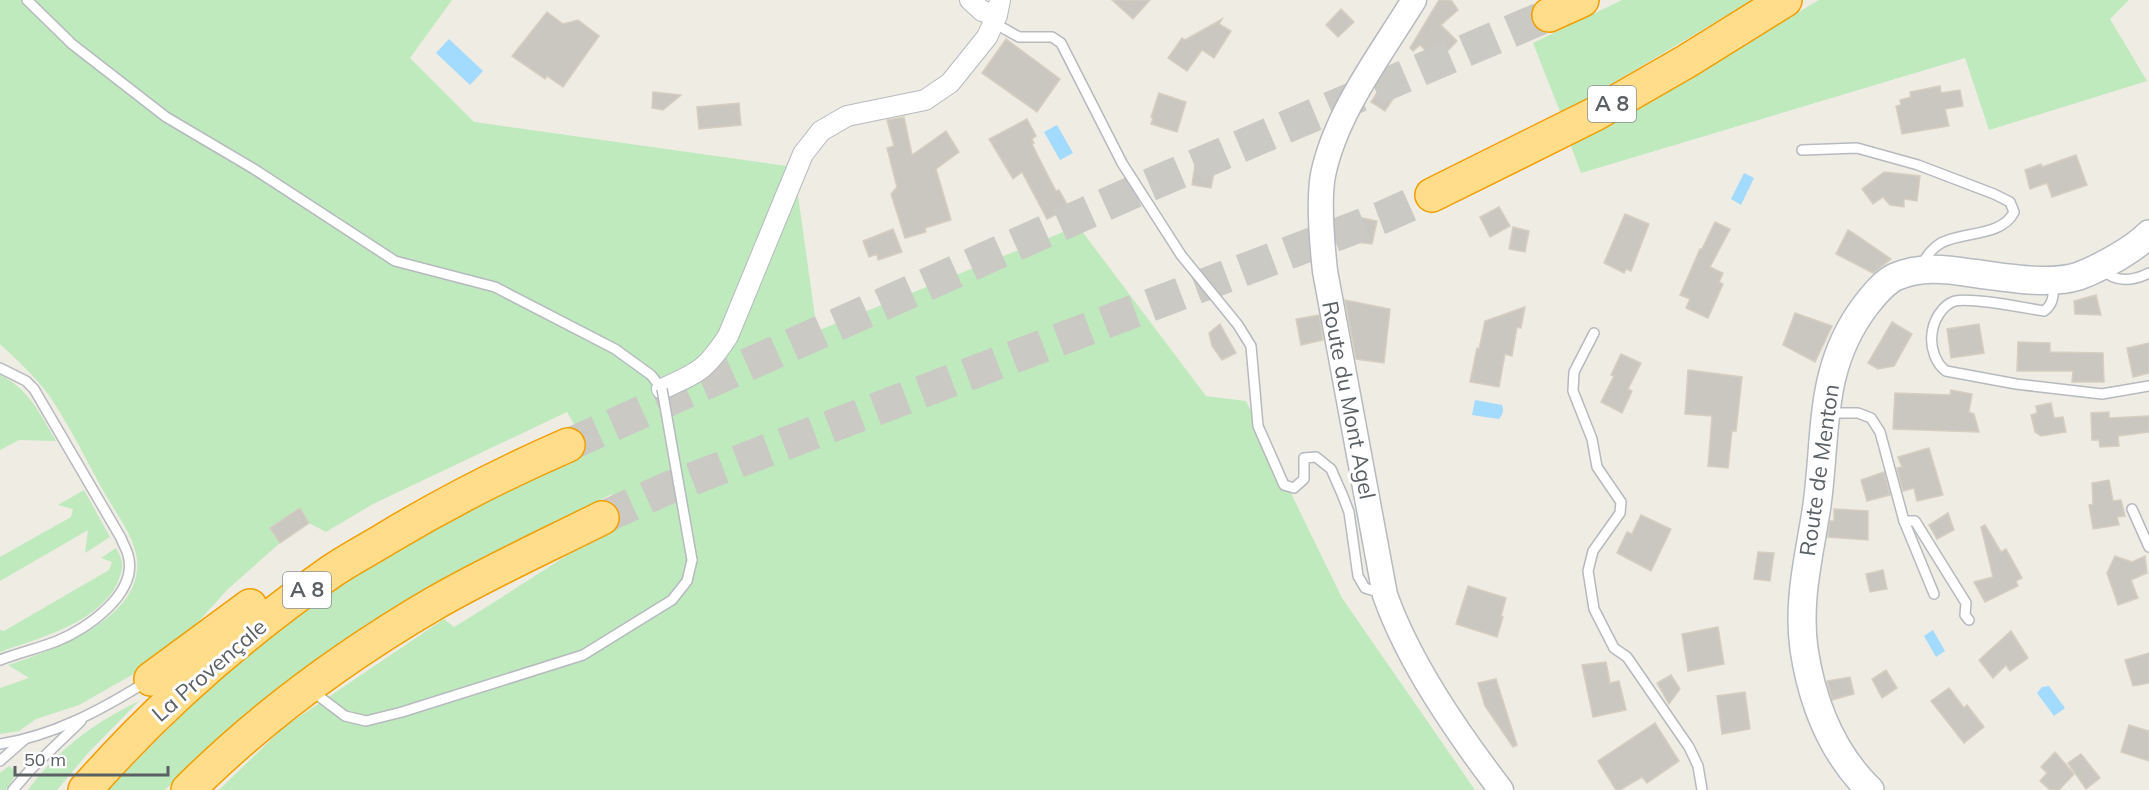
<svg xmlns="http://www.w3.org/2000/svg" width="2149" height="790" font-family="Mulish,sans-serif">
  <rect width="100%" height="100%" fill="#efece3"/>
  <!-- green -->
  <g fill="#beeabd">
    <path d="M0 0H452L410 58 474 122 794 167 817 331 1078 226 1206 396 1246 401 1342 598 1475 790H219L284 727 444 619 454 627C511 593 566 554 624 521L612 494 466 567 387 614 200 756 165 790H107L208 689 298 615 376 562 472 506 587 447 567 412 373 504 326 532 309 523 300 509 270 528 280 543 228 589 198 622 132 675 79 705 36 719 19 731 0 734V688L29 678 8 665C53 650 143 619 137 559 134 534 109 504 98 481 82 452 67 421 48 394 34 375 17 360 0 344Z"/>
    <path d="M1622 0H1752L1561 114 1533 43Z"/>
    <path d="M1819 0H2129L2110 19 2147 81 1989 130 1965 58 1581 173 1571 146Z"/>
    <path d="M0 375C29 389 40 414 56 441L19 440 0 450Z"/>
    <path d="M84 490 110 537 85 553 88 530 0 581V557L71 517 73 509 58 505Z"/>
    <path d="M116 548C118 552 121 557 122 561 123 567 121 573 119 579 103 622 39 638 0 652V630L4 631 109 570 112 562 101 558Z"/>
    <path d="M139 701 88 753 57 790H28C57 750 95 722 139 701Z"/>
    <path d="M9 766 14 770 15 776 6 790H0V773Z"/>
  </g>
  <!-- water -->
  <g fill="#a3daff">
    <path d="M449 39 483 71 470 85 436 53Z"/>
    <path d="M1057 125 1073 153 1060 160 1044 132Z"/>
    <path d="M1744 173 1754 178 1741 205 1731 199Z"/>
    <path d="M1475 400 1502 405C1504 411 1503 414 1499 419L1472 415Z"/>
    <path d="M1933 630 1945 651 1936 657 1924 636Z"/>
    <path d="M2049 686 2065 708 2054 716 2037 693 2042 687Z"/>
  </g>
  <!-- building -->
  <g fill="#cac7c0" stroke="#d5cec1" stroke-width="1.5">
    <path d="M1112 0H1150L1133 19Z"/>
    <path d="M1439 0H1451L1458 10 1441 25 1457 41 1437 62 1420 45 1413 51 1410 48Z"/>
    <path d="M1341 9 1354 22 1338 37 1326 25Z"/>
    <path d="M547 12 563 24 578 20 599 36 563 87 547 76 545 79 512 56Z"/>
    <path d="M1222 19 1219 24 1231 31 1214 58 1202 50 1187 71 1168 58 1182 38 1185 40Z"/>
    <path d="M1006 39 1060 79 1037 112 982 73Z"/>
    <path d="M1386 79 1400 88 1385 111 1371 102Z"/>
    <path d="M1940 86 1941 93 1960 90 1963 106 1945 109 1949 126 1902 134 1896 106 1901 105 1900 100 1911 97 1910 92Z"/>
    <path d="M653 92 681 95 663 110 652 108Z"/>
    <path d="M1159 93 1186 102 1177 132 1151 124 1153 118 1151 117Z"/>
    <path d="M739 103 741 125 699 129 697 107Z"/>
    <path d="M904 117 912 155 946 131 959 152 936 169 951 220 925 228 926 232 905 238 891 194 897 187 887 148 894 146 887 120Z"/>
    <path d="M1027 119 1036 136 1032 139 1034 143 1032 144 1041 162 1056 191 1059 190 1069 208 1047 219 1022 172 1013 179 989 139Z"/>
    <path d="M2076 155 2087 185 2052 197 2047 183 2030 189 2025 170 2041 164 2042 167Z"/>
    <path d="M1195 165 1215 168 1211 188 1192 185Z"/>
    <path d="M1884 172 1920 176 1917 201 1904 199V207L1890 205 1883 197 1873 204 1862 189Z"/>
    <path d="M1499 207 1510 226 1490 237 1480 217Z"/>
    <path d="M1625 214 1649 224 1631 271 1626 269 1624 273 1604 263Z"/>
    <path d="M1353 216 1377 221 1372 244 1347 241Z"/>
    <path d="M1715 222 1730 229 1710 267 1723 273 1719 282 1723 284 1708 318 1686 308 1690 299 1680 295 1700 249H1702Z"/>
    <path d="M1513 227 1529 231 1525 252 1509 249Z"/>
    <path d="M893 229 902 252 878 260 877 254 869 257 863 241Z"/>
    <path d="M1848 230 1856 235 1891 259 1873 273 1836 254Z"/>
    <path d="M2096 295 2101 315 2075 314 2074 301Z"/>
    <path d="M1345 300 1390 309 1384 363 1356 359Z"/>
    <path d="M1525 307 1521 328 1517 327 1512 356 1505 354 1499 387 1470 382 1477 348 1479 349 1485 321Z"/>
    <path d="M1795 313 1832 326 1815 362 1783 345Z"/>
    <path d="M1319 315 1323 340 1301 345 1296 319Z"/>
    <path d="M1892 322 1912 334 1894 366 1878 369 1868 363Z"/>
    <path d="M1220 324 1236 353 1222 360 1212 346 1209 333Z"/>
    <path d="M1979 324 1984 353 1951 358 1947 329Z"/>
    <path d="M2018 342 2050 343V352L2103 353 2104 382H2072L2073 371H2017Z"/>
    <path d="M2149 343V373L2133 377 2127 348Z"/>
    <path d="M1621 354 1641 363 1628 389 1632 391 1622 413 1601 402 1614 376 1611 375Z"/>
    <path d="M1688 370 1742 377 1736 431H1732L1728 468 1708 466 1712 416 1685 414Z"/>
    <path d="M1951 390 1972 394 1969 412 1974 414 1979 432 1893 429 1895 393 1950 395Z"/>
    <path d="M2051 403 2054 418 2063 417 2066 432 2041 436 2035 432 2031 415 2037 413 2036 406Z"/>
    <path d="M2109 412V418L2149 416V432L2118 436 2119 446 2100 447 2099 440H2092L2091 413Z"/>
    <path d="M1929 448 1943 495 1917 501 1914 488 1903 491 1897 468 1902 467 1898 457Z"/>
    <path d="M1884 472 1890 495 1867 501 1861 480Z"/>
    <path d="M2109 480 2113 501 2121 500 2125 516 2117 517 2119 525 2093 529 2089 505 2093 504 2092 483Z"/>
    <path d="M300 508 309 523 280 543 270 528Z"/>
    <path d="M1834 509 1868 511V540L1828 537 1830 521H1834Z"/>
    <path d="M1948 513 1954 530 1937 539 1929 525Z"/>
    <path d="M1641 515 1671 529 1651 571 1617 553 1627 532 1632 534Z"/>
    <path d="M1985 525 2001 552 2006 549 2022 578 2016 581 2018 586 1985 602 1974 582 1993 577 1981 527Z"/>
    <path d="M1758 552 1774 553 1770 581 1754 579Z"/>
    <path d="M2115 556 2132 562 2145 556 2147 573 2131 580 2138 598 2118 605 2107 573Z"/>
    <path d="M1883 570 1887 589 1870 592 1866 574Z"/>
    <path d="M1468 586 1506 598 1501 616 1503 617 1497 637 1456 624Z"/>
    <path d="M1718 627 1724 664 1688 671 1682 634Z"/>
    <path d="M2011 631 2028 658 2010 671 2006 665 1993 678 1979 660Z"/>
    <path d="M2149 653V683L2133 686 2125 660Z"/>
    <path d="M1606 662 1610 683 1619 681 1626 710 1593 717 1582 665Z"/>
    <path d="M1886 670 1897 688 1882 698 1872 679Z"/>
    <path d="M1671 675 1680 689 1669 704 1657 683Z"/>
    <path d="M1850 677 1854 694 1832 700 1827 681Z"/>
    <path d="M1496 679 1517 745 1513 747 1485 706 1478 683Z"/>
    <path d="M1949 688 1964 708 1967 705 1984 727 1964 743 1931 701Z"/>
    <path d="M1745 692 1750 729 1722 734 1717 696Z"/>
    <path d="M1655 723 1679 761 1647 783 1642 777 1620 790H1616L1598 761Z"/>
    <path d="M2129 725 2149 731V761L2121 752Z"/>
    <path d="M2055 752 2074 774 2059 790H2050L2040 781 2047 773 2041 767Z"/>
    <path d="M2081 754 2100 778 2086 789 2068 763Z"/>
  </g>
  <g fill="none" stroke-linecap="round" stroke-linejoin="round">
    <!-- motorway-tunnel -->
    <g stroke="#cac9c4" stroke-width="33" stroke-dasharray="33 16" stroke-linecap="butt">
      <path d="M568 445 1140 189 1549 15"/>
      <path d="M602 518 668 488 1383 217 1432 195"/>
    </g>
    <defs>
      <g id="service">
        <path d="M27 0 72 44 166 117 254 169 395 261 495 287 615 349 651 375 662 389"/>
        <path d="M994 23 1019 37H1052L1061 43 1122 163 1181 255 1238 325 1251 346 1258 426 1284 485 1294 488 1304 479V458L1316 457 1331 469 1342 494 1349 512 1358 576 1365 588 1381 593"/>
        <path d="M1802 150 1857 148 1918 165 1994 194 2010 202 2014 212C2002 237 1963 231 1941 243 1932 248 1927 256 1922 264"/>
        <path d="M2102 269C2115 283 2133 281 2149 273"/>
        <path d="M2054 283C2053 295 2054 304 2044 311 2025 308 1971 297 1955 301 1942 305 1933 321 1932 334 1930 348 1936 364 1946 371L2016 384 2102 394 2149 386"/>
        <path d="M1594 333 1574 372 1573 391 1592 439 1597 467 1621 502 1620 513 1593 551 1588 571 1594 609 1614 648 1627 657 1689 747 1698 766 1702 790"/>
        <path d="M0 368 26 381 34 389 121 538C123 544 127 550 128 555 139 593 87 629 57 641 39 648 19 653 0 660"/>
        <path d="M1828 413H1858L1871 418 1880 432 1904 521 1934 594"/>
        <path d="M2132 509 2149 547"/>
        <path d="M1904 521H1915L1966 603 1965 615 1969 620"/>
        <path d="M312 691 345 716 366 721 402 712 583 655 672 600 687 581 692 560"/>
        <path d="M0 744C53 736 101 710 146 682"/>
        <path d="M0 761 25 739"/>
        <path d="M13 790 31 769 81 721"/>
      </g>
      <g id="minor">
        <path d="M970 0 982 11 997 15"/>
        <path d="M662 389C699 372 705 371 728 336L803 154 821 131 847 116 925 100 950 83 987 37 997 15 1000 0"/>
      </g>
      <path id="tertiary" d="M1414 0C1381 54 1336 112 1323 175 1318 202 1322 243 1325 271L1385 595C1409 663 1457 732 1501 790"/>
      <path id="secondary" d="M1870 790C1831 752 1812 702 1804 649 1797 599 1810 553 1817 505 1827 432 1818 368 1866 305 1874 295 1883 283 1895 277 1920 266 1945 269 1971 273 2003 277 2048 286 2079 276 2092 271 2104 265 2116 258 2128 251 2139 244 2149 234"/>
      <g id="motorway">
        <path d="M1549 15 1582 0"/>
        <path d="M1432 195 1595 114 1687 61 1785 0"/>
        <path d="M151 679 250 606"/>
        <path d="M85 790C158 707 241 634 332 571 350 559 369 549 387 538 445 503 506 472 568 445"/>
        <path d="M188 790C261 717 346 655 435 603 489 572 546 546 602 518"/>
      </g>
    </defs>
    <!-- service casing -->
    <use href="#service" stroke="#b6babf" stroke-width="12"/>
    <!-- minor casing -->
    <use href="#minor" stroke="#b6babf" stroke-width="22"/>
    <!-- tertiary casing -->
    <use href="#tertiary" stroke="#b6babf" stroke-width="27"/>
    <!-- secondary casing -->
    <use href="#secondary" stroke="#b6bbc1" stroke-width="30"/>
    <!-- motorway casing -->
    <use href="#motorway" stroke="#f29e00" stroke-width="36"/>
    <!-- service -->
    <use href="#service" stroke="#fff" stroke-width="9"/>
    <!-- minor -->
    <use href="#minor" stroke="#fff" stroke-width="20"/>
    <!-- tertiary -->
    <use href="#tertiary" stroke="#fff" stroke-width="24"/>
    <!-- secondary -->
    <use href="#secondary" stroke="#fff" stroke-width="27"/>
    <!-- motorway -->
    <use href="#motorway" stroke="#ffdd8a" stroke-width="33"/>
    <defs>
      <path id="service-bridge" d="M662 389 692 560"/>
    </defs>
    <!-- service-bridge casing -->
    <use href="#service-bridge" stroke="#b6babf" stroke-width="12" stroke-linecap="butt"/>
    <!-- service-bridge -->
    <use href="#service-bridge" stroke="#fff" stroke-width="9"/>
  </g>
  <g text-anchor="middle" stroke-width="6" stroke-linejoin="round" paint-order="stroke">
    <!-- shield labels -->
    <g fill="#fff" stroke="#8c9093" stroke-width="1.5">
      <rect x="1588" y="86" width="48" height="36" rx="4.5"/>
      <rect x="283" y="572" width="48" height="36" rx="4.5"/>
    </g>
    <g font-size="21" font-weight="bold" fill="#5b6065">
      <text x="1612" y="111">A 8</text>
      <text x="307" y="597">A 8</text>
    </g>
    <!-- street labels -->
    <g font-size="22" fill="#5b6065" stroke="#fff">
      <text transform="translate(1349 400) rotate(79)" y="8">Route du Mont Agel</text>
      <text transform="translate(1819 470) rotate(-82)" y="8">Route de Menton</text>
      <text transform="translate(209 670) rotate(-41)" y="8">La Provençale</text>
    </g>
  </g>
  <!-- scale -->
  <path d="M15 766v9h153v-9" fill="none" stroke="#5b6065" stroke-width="3"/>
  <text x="24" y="766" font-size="18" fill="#5b6065" stroke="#ffffff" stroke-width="4.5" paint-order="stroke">50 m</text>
</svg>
